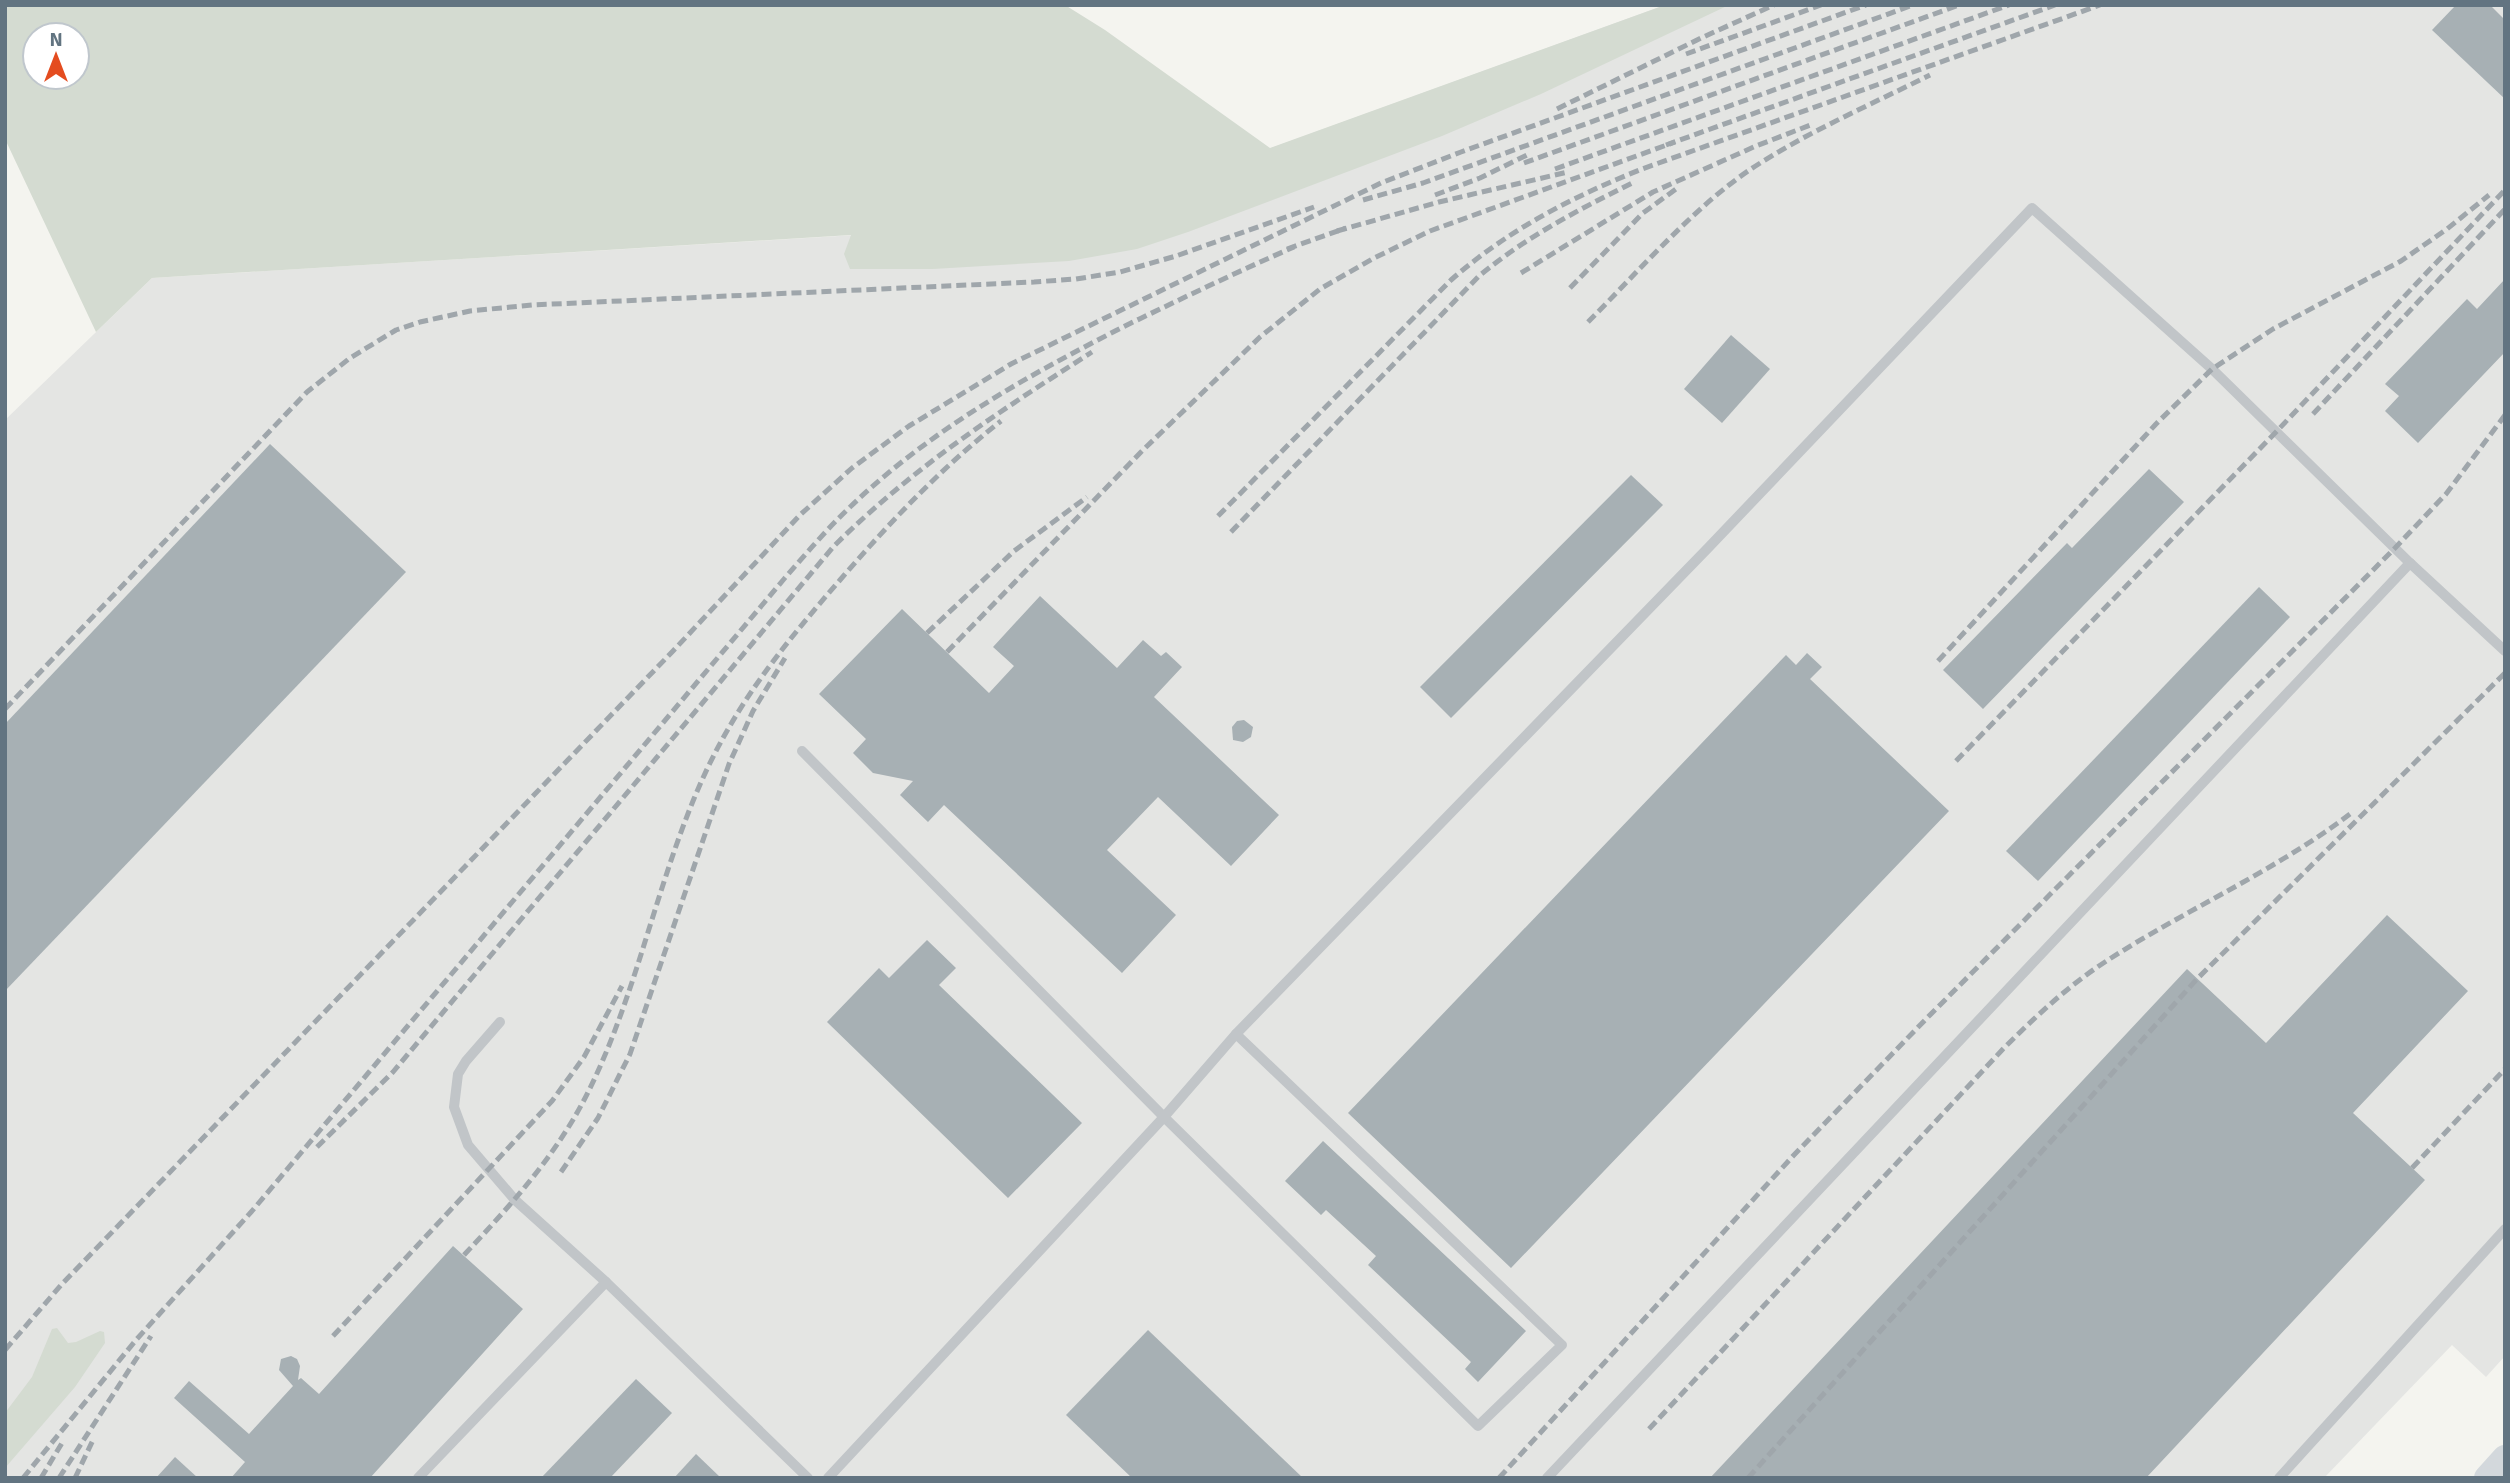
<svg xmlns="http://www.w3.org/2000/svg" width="2510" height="1483" font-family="Signika,sans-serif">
  <rect width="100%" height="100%" fill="#f4f4ef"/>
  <!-- built -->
  <path fill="#e4e5e3" d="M1665 5H2505V1356L2486 1377 2452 1345 2324 1478H5V420L152 278 1068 222Z"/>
  <!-- green -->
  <g fill="#d4dbd1" fill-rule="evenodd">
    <path d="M5 5H1065L1105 30 1270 148 1665 5H1729L1541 94 1442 136 1188 232 1137 249 1069 261 933 269H850L844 254 851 235 152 278 96 332 5 139ZM35 35H77V77H35Z"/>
    <path d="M57 1328 68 1343 76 1342 100 1331 104 1332 105 1343 75 1387 5 1468V1413L32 1377 52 1329Z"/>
  </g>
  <!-- building -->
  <g fill="#a7b0b4">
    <path d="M2456 5H2490L2505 20V99L2432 30Z"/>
    <path d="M2505 279V352L2418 443 2385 411 2399 396 2385 384 2467 299 2477 309Z"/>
    <path d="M1731 335 1770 369 1722 423 1684 389Z"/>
    <path d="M270 444 406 572 5 991V724Z"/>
    <path d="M2149 469 2184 502 1983 709 1943 670 2067 543 2072 548Z"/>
    <path d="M1631 475 1663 505 1451 718 1420 687Z"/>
    <path d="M2259 587 2290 617 2038 881 2006 851Z"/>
    <path d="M1040 596 1117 668 1143 640 1161 656 1166 652 1182 667 1154 697 1279 815 1231 866 1158 797 1107 850 1176 915 1122 973 944 805 928 822 900 795 913 781 873 773 853 753 866 739 819 694 902 609 989 693 1014 666 993 647Z"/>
    <path d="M1807 653 1822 667 1810 679 1949 811 1511 1268 1348 1113 1786 655 1796 665Z"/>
    <path d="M1244 720 1253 727 1251 737 1243 742 1233 740 1232 727 1237 721Z"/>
    <path d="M2387 915 2468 991 2353 1113 2425 1180 2146 1478H1710L2187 969 2266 1043Z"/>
    <path d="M927 940 956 968 939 985 1082 1123 1008 1198 827 1022 879 968 889 978Z"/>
    <path d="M1323 1141 1526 1331 1478 1382 1465 1369 1471 1362 1368 1265 1376 1256 1326 1210 1321 1215 1285 1181Z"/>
    <path d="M453 1246 523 1309 370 1478H231L245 1462 174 1398 189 1381 249 1434 293 1386 279 1370 281 1359 291 1356 297 1359 300 1366 298 1380 301 1378 319 1394Z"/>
    <path d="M1148 1330 1303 1478H1132L1066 1415Z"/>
    <path d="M636 1379 672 1413 610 1478H541Z"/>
    <path d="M696 1454 721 1478H674Z"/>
    <path d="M175 1457 198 1478H156Z"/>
  </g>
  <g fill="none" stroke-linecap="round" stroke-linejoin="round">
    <!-- lane -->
    <g stroke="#c1c5c8" stroke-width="10">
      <path d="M802 751 1164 1117 1478 1426 1562 1345 1236 1034"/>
      <path d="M500 1022 466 1061 458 1074 454 1107 468 1145 515 1200 606 1282 808 1478"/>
      <path d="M418 1478 606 1282"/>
      <path d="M828 1478 1164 1117 1236 1034 1708 548 2032 208 2212 369 2410 563 2505 651"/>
      <path d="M1547 1478 2410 563"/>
      <path d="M2279 1478 2505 1229"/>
    </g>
    <!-- secondary -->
    <path stroke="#d3d8dc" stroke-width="26" d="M2487 1478 2505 1458"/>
    <!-- rail -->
    <g stroke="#9fa6ab" stroke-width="5" stroke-dasharray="10 5" stroke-linecap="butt">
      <path d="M1686 54 1821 5"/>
      <path d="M1557 109 1701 38 1774 5"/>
      <path d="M1666 145 2055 5"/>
      <path d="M1524 163 1959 5"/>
      <path d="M1555 169 2009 5"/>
      <path d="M1435 195 1480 178 1531 153"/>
      <path d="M1363 200 1423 183 1913 5"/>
      <path d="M1337 231 1439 202 1568 172"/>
      <path d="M1287 249 1346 228"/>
      <path d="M1521 273 1653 192 1756 146 1813 124"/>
      <path d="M1570 288 1643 213 1676 189"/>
      <path d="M1588 322C1637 273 1694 207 1751 169 1807 132 1870 105 1930 75"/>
      <path d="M2313 414 2505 209"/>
      <path d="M1218 516 1451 280C1508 230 1572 197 1642 169L2100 5"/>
      <path d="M1231 532 1479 276C1526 237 1578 210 1632 183"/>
      <path d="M927 633 1014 551 1087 497"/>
      <path d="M947 652 1141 452 1260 337 1320 289 1374 258 1430 231 1675 142"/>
      <path d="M1938 661 2156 424 2212 369 2273 329 2401 261 2447 229 2489 195"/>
      <path d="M5 709 307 392 350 358 396 330 420 322 470 311 532 305 1034 282 1076 279 1120 272 1176 256 1314 207"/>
      <path d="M1956 761 2276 432 2505 190"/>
      <path d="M317 1147 393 1072 834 546C915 466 997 413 1092 352"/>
      <path d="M2412 1168 2505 1069"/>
      <path d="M561 1172 598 1118 630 1054 729 764 753 711 785 658"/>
      <path d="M464 1255C509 1207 552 1160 583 1102 639 995 657 873 709 765 744 693 788 640 840 580 890 522 941 468 1001 421"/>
      <path d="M333 1336 552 1101 584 1057 622 986"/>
      <path d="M5 1350 62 1284 673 651 800 515 852 468 909 426 1011 364 1381 183 1461 152 1866 5"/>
      <path d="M1649 1429 2003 1049C2036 1016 2069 985 2108 960 2187 909 2275 871 2350 814"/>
      <path d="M23 1478 136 1340 252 1211 784 579C805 555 826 530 849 508 931 429 1030 374 1131 323 1185 297 1239 271 1294 247"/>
      <path d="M41 1478 62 1443"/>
      <path d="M59 1478 151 1336"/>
      <path d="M75 1478 93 1440"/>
      <path d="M1499 1478 1793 1156 1928 1017 2395 548 2446 494 2505 415"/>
      <path d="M1748 1478 2197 979 2505 673"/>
    </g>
  </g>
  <!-- border -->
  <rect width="2510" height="1483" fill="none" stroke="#627481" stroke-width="14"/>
  <!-- north arrow -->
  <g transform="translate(56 56)"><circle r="33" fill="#ffffff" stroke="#c0c7cd" stroke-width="2"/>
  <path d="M0-5L12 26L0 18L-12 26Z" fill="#e44c1f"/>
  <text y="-10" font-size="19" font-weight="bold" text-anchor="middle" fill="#627481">N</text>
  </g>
</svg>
